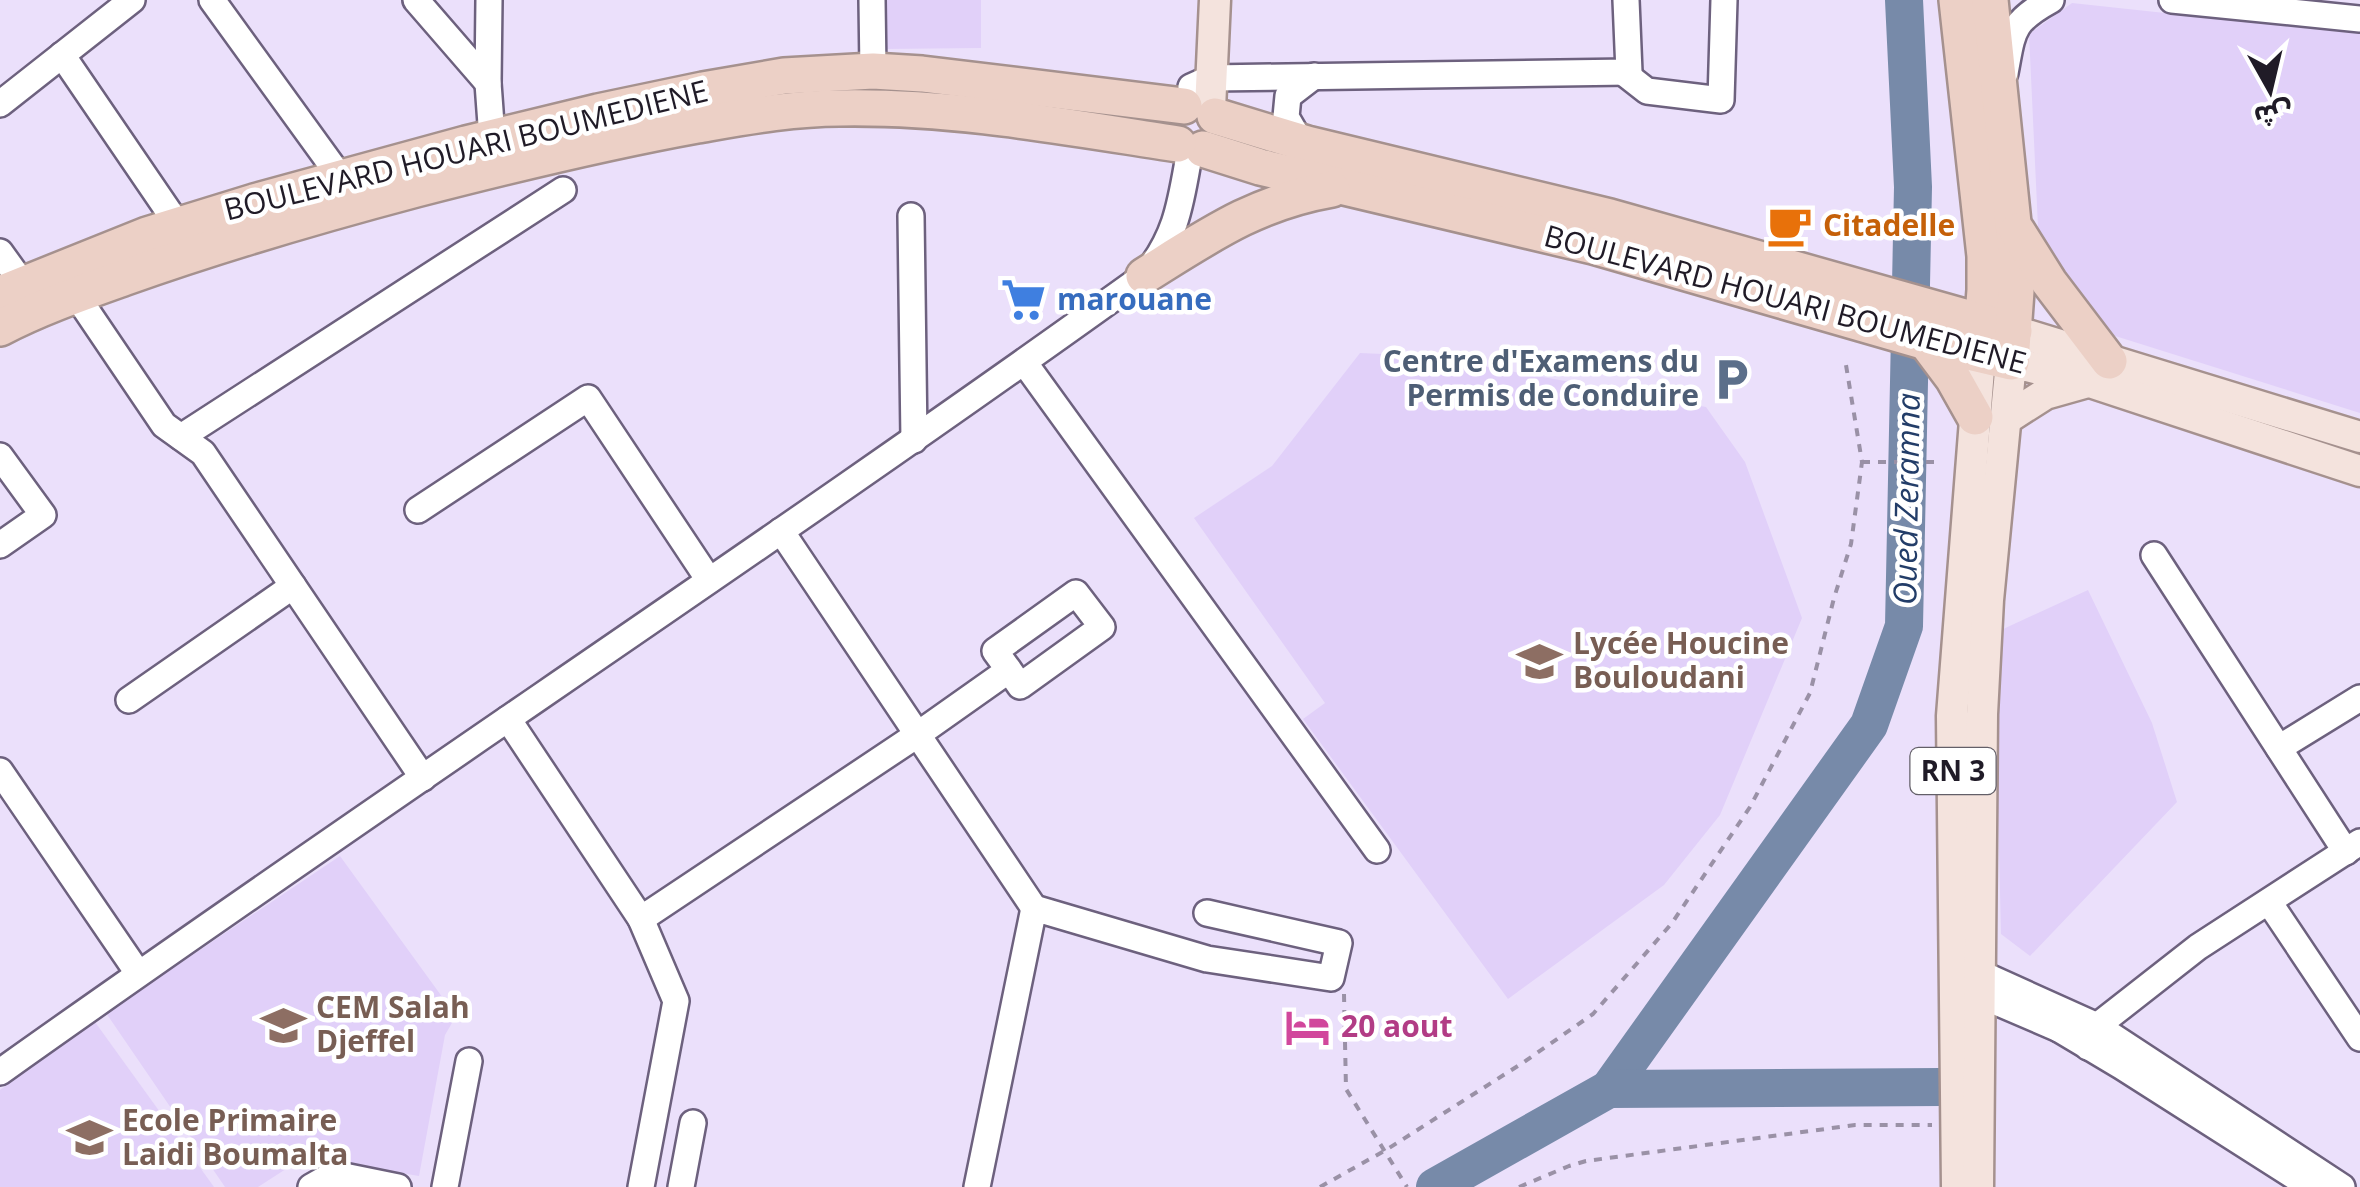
<svg xmlns="http://www.w3.org/2000/svg" width="2360" height="1187" font-family="'Open Sans','Noto Sans Arabic',sans-serif">
  <rect width="100%" height="100%" fill="#ebe0fb"/>
  <!-- built -->
  <g fill="#e1d0f9">
    <path d="M882 0H981V48L883 49Z"/>
    <path d="M2072 3 2360 34V413L2112 335 2039 249 2029 34Z"/>
    <path d="M1360 353 1428 356 1706 407 1745 462 1802 618 1720 815 1664 885 1508 999 1303 719 1325 703 1194 518 1272 466Z"/>
    <path d="M2088 590 2152 723 2177 802 2030 956 2001 934 1996 722 2001 630Z"/>
    <path d="M340 856 456 1016 445 1035 419 1176 340 1163 317 1149 258 1187H225L106 1013Z"/>
    <path d="M95 1022 214 1187H0V1090Z"/>
  </g>
  <g fill="none" stroke-linecap="round" stroke-linejoin="round">
    <!-- river -->
    <g stroke="#778aa9" stroke-width="38">
      <path d="M1609 1089 1869 725 1904 626 1913 187 1904 0"/>
      <path d="M1435 1187 1609 1089 1942 1087"/>
    </g>
    <defs>
      <g id="minor">
        <path d="M212 0 341 178"/>
        <path d="M416 0 488 83"/>
        <path d="M489 0 488 83 492 138"/>
        <path d="M872 0 873 71"/>
        <path d="M2172 0 2360 19"/>
        <path d="M62 55 178 225"/>
        <path d="M1624 73 1647 91 1721 100 1724 0"/>
        <path d="M2005 73C2013 31 2011 22 2051 0"/>
        <path d="M1191 87 1211 78 1629 72 1626 0"/>
        <path d="M0 104 132 0"/>
        <path d="M1300 141 1286 117 1288 96 1314 76"/>
        <path d="M911 216 914 440"/>
        <path d="M0 252 23 284"/>
        <path d="M76 295 164 425 203 453 423 778"/>
        <path d="M1024 362 1377 850"/>
        <path d="M181 437 563 190"/>
        <path d="M0 456 43 515 0 545"/>
        <path d="M418 510 588 398 709 580"/>
        <path d="M781 531 1034 908"/>
        <path d="M2154 555 2346 852"/>
        <path d="M129 700 293 586"/>
        <path d="M508 719 641 919 917 735 1009 670 1020 686 1102 627 1076 593 995 651 1009 670"/>
        <path d="M2279 748 2360 698"/>
        <path d="M0 771 138 973"/>
        <path d="M2269 902 2360 1038"/>
        <path d="M1964 966 2097 1026 2342 1187"/>
        <path d="M1966 989 2059 1029 2072 1028"/>
        <path d="M2059 1029 2121 1066 2311 1187"/>
        <path d="M2088 1047 2097 1026 2198 947 2360 842"/>
        <path d="M0 1072C379 802 767 547 1144 276 1178 235 1181 200 1190 150"/>
        <path d="M311 1187 334 1174 398 1187"/>
        <path d="M445 1187 469 1061"/>
        <path d="M641 1187 676 1001 641 919"/>
        <path d="M681 1187 693 1123"/>
        <path d="M977 1187 1034 908 1207 959 1331 978 1339 943 1207 913"/>
      </g>
      <g id="major">
        <path d="M1210 109 1215 0"/>
        <path d="M2014 331 2360 437"/>
        <path d="M2006 419 2045 394 2084 383"/>
        <path d="M1957 1187 1952 716 1980 356"/>
        <path d="M1978 1187 1982 714 1988 600 2011 362 2090 382 2360 471"/>
      </g>
      <g id="highway">
        <path d="M1957 0 1985 256V290L1981 342"/>
        <path d="M1215 116 1307 144 1610 217 2014 331"/>
        <path d="M1203 149 1260 167 1593 246 1926 342 2011 362 2016 291V252L1990 0"/>
        <path d="M2017 231 2049 282 2109 361"/>
        <path d="M1144 276C1208 236 1256 202 1332 189"/>
        <path d="M0 294 147 235 254 202 466 144 598 112 703 90 784 76 873 71 922 74 1184 106"/>
        <path d="M0 328C40 307 84 292 126 277 222 243 318 215 416 189 509 165 603 142 697 125 744 117 792 108 840 108 954 106 1066 127 1178 144"/>
        <path d="M1926 342 1953 378 1975 417"/>
      </g>
    </defs>
    <!-- minor casing -->
    <use href="#minor" stroke="#6d617e" stroke-width="30"/>
    <!-- major casing -->
    <use href="#major" stroke="#a5918e" stroke-width="35"/>
    <!-- highway casing -->
    <use href="#highway" stroke="#a5918e" stroke-width="40"/>
    <!-- path -->
    <g stroke="#9a91a6" stroke-width="4" stroke-dasharray="8 8" stroke-linecap="butt">
      <path d="M1862 462H1941"/>
      <path d="M1344 994 1346 1089 1407 1187"/>
      <path d="M1320 1187 1386 1150 1524 1062 1593 1014 1672 923 1750 807 1810 693 1834 598 1851 544 1862 462 1845 359"/>
      <path d="M1519 1187 1569 1166 1586 1161 1855 1125H1932"/>
    </g>
    <!-- minor -->
    <use href="#minor" stroke="#fff" stroke-width="25"/>
    <!-- major -->
    <use href="#major" stroke="#f4e3dd" stroke-width="30"/>
    <!-- highway -->
    <use href="#highway" stroke="#ecd0c6" stroke-width="35"/>
  </g>
  <!-- icons -->
  <defs>
    <symbol id="cafe-bare" viewBox="-9 -9 18 18"><path d="M-5.5-4.5H6V0H3Q3 3.5 0 3.5H-2.5Q-5.5 3.5-5.5 0ZM3-3.2v2h1.7v-2ZM-6 4.5H4V6H-6Z" fill="#e8710a" stroke="#fff" stroke-width="2.5" paint-order="stroke"/></symbol>
    <symbol id="supermarket-bare" viewBox="-9 -9 18 18"><path d="M-6-5.5h2.5l.6 2H6L4.5 2H-2.5L-4.4-4H-6ZM-1.5 3.2a1.3 1.3 0 1 0 .1 0ZM3 3.2a1.3 1.3 0 1 0 .1 0Z" fill="#3f7fe0" stroke="#fff" stroke-width="2.5" paint-order="stroke"/></symbol>
    <symbol id="parking-bare" viewBox="-9 -9 18 18"><path d="M-3.5-5.5H1a3.5 3.5 0 0 1 0 7H-1V5.5H-3.5ZM-1-3.4V-.6H.8a1.4 1.4 0 0 0 0-2.8Z" fill="#5c6f8a" stroke="#fff" stroke-width="2.5" paint-order="stroke"/></symbol>
    <symbol id="school-bare" viewBox="-9 -9 18 18"><path d="M0-5L7-2L0 1L-7-2ZM-4 1L0 2.5L4 1V4Q0 6-4 4Z" fill="#8d6e63" stroke="#fff" stroke-width="2.5" paint-order="stroke"/></symbol>
    <symbol id="hotel-bare" viewBox="-9 -9 18 18"><path d="M-6-4.5h1.5V1H6V5H4.5V3h-9V5H-6ZM-4 0a1.8 1.8 0 1 1 3.6 0ZM.5 0V-2.5h3Q6-2.5 6 0Z" fill="#d1479c" stroke="#fff" stroke-width="2.5" paint-order="stroke"/></symbol>
  </defs>
  <g fill-rule="evenodd">
    <use href="#cafe-bare" x="1758" y="194" width="63" height="63"/>
    <use href="#supermarket-bare" x="992" y="268" width="63" height="63"/>
    <use href="#parking-bare" x="1700" y="348" width="63" height="63"/>
    <use href="#school-bare" x="1508" y="630" width="63" height="63"/>
    <use href="#school-bare" x="252" y="994" width="63" height="63"/>
    <use href="#hotel-bare" x="1276" y="996" width="63" height="63"/>
    <use href="#school-bare" x="58" y="1106" width="63" height="63"/>
  </g>
  <g text-anchor="middle" stroke-width="9" stroke-linejoin="round" paint-order="stroke">
    <!-- shield labels -->
    <rect fill="#fff" stroke="#635f68" stroke-width="2.5" x="1910.5" y="748" width="85" height="46" rx="8"/>
    <g font-size="28" font-weight="bold" fill="#201b27">
      <text x="1953" y="781">RN 3</text>
    </g>
    <!-- street labels -->
    <g font-size="30" fill="#201b27" stroke="#fff">
      <text transform="translate(466 151) rotate(-14)" y="10">BOULEVARD HOUARI BOUMEDIENE</text>
      <text transform="translate(1785 300) rotate(15)" y="10">BOULEVARD HOUARI BOUMEDIENE</text>
    </g>
    <!-- food labels -->
    <g font-size="30" font-weight="bold" fill="#c56008" stroke="#fff" text-anchor="start">
      <text x="1823" y="236">Citadelle</text>
    </g>
    <!-- shop labels -->
    <g font-size="30" font-weight="bold" fill="#366cbe" stroke="#fff" text-anchor="start">
      <text x="1057" y="310">marouane</text>
    </g>
    <!-- service labels -->
    <g font-size="30" font-weight="bold" fill="#4e5e75" stroke="#fff" text-anchor="end">
      <text x="1699" y="372">Centre d'Examens du<tspan x="1699" dy="34">Permis de Conduire</tspan></text>
    </g>
    <!-- education labels -->
    <g font-size="30" font-weight="bold" fill="#785e54" stroke="#fff" text-anchor="start">
      <text x="1573" y="654">Lycée Houcine<tspan x="1573" dy="34">Bouloudani</tspan></text>
      <text x="316" y="1018">CEM Salah<tspan x="316" dy="34">Djeffel</tspan></text>
      <text x="122" y="1131">Ecole Primaire<tspan x="122" dy="34">Laidi Boumalta</tspan></text>
    </g>
    <!-- hotel labels -->
    <g font-size="30" font-weight="bold" fill="#b23c85" stroke="#fff" text-anchor="start">
      <text x="1341" y="1037">20 aout</text>
    </g>
    <!-- water labels -->
    <g font-size="32" font-style="italic" fill="#233d68" stroke="#fff">
      <text transform="translate(1907 499) rotate(-89)" y="11">Oued Zeramna</text>
    </g>
  </g>
  <!-- north arrow -->
  <g transform="translate(2270 90) rotate(172)" stroke="#ffffff" stroke-width="8" paint-order="stroke">
  <path d="M0-8L18 38L0 25L-18 38Z" fill="#201b27"/>
  <text y="-15" font-size="28" font-weight="bold" text-anchor="middle" fill="#201b27">ش</text>
  </g>
</svg>
